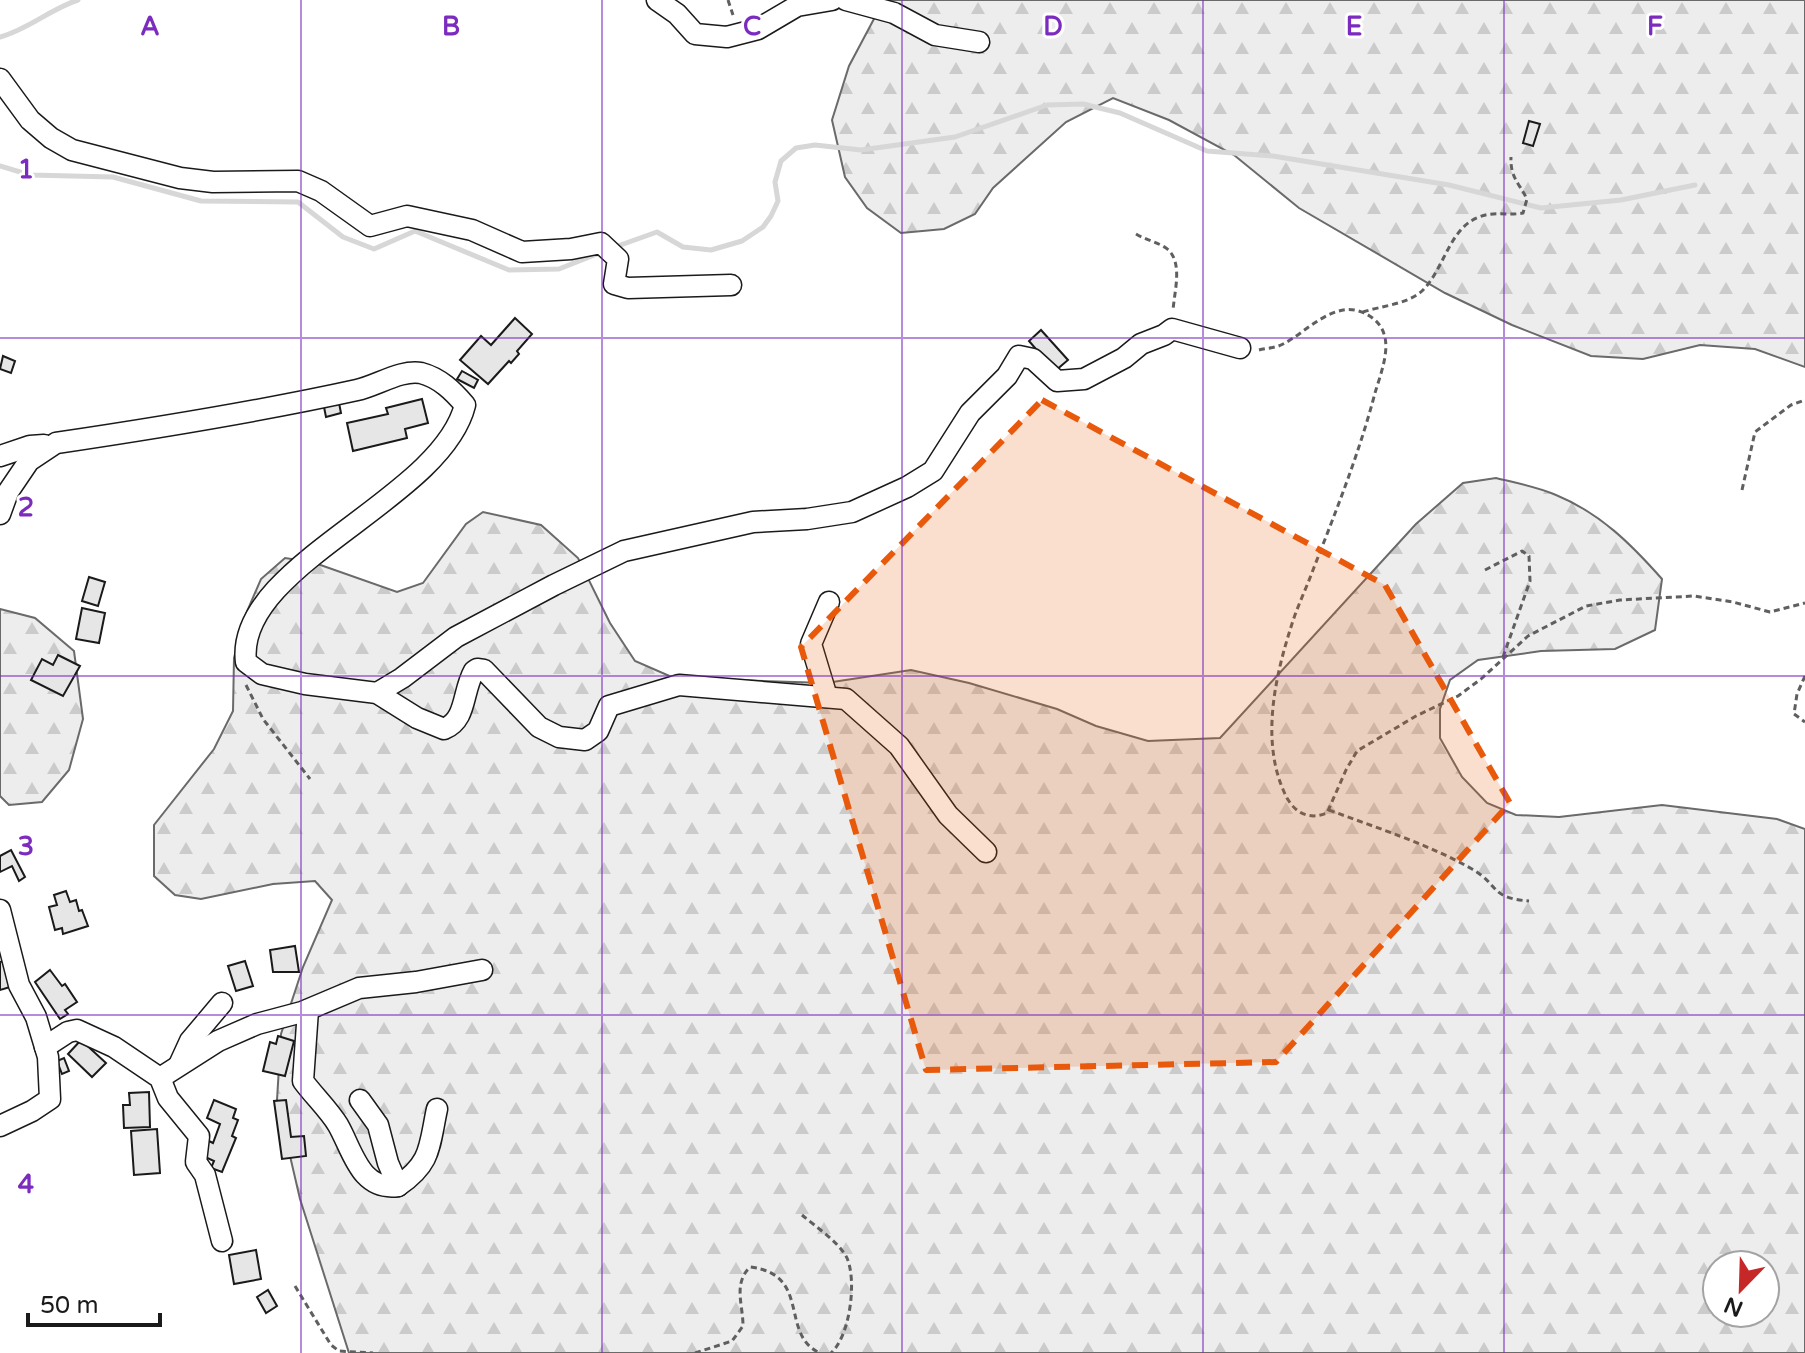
<svg xmlns="http://www.w3.org/2000/svg" width="1805" height="1353" font-family="'Varela Round',sans-serif">
  <defs>
    <pattern id="forest-firs" width="22" height="20" patternUnits="userSpaceOnUse" patternTransform="scale(2)"><rect width="22" height="20" fill="#ededed"/><path d="M5 1l3.5 6h-7zM16 11l3.5 6h-7z" fill="#cbcbcb"/></pattern>
  </defs>
  <rect width="100%" height="100%" fill="#fff"/>
  <!-- forest -->
  <g fill="url(#forest-firs)" stroke="#6a6a6a" stroke-width="2" fill-rule="evenodd">
    <path d="M884 0H1805V367L1755 349 1700 345 1643 359 1591 356 1512 325 1445 293 1299 208 1234 155 1169 120 1113 98 1066 122 993 188 975 214 944 229 901 233 867 208 845 177 832 120 849 66Z"/>
    <path d="M1496 478C1516 483 1538 487 1556 495 1600 513 1631 544 1662 579L1655 630 1615 649 1541 651 1478 660 1450 680 1440 709V738L1462 777 1487 803 1516 815 1559 817 1662 805 1777 819 1805 829V1353H349L300 1199 277 1100 281 1034 303 967 332 900 315 881 273 884 201 899 175 895 154 876V825L214 749 233 711 234 658 245 616 261 579 285 558 312 562 397 592 423 583 466 524 483 512 541 525 578 558 610 623 635 661 674 678 826 683 911 670 969 683 1057 709 1096 726 1148 741 1220 738 1416 524 1463 483ZM1717 1265H1765V1313H1717Z"/>
    <path d="M0 609 35 618 74 651 83 719 69 770 42 802 9 805 0 796Z"/>
  </g>
  <g fill="none" stroke-linecap="round" stroke-linejoin="round">
    <!-- stream -->
    <g stroke="#d7d7d7" stroke-width="5">
      <path d="M0 37C29 29 50 9 78 0"/>
      <path d="M0 166 30 175 113 177 201 201 298 202 343 237 374 249 415 231 509 270 559 269 602 252"/>
      <path d="M615 247 657 232 683 247 711 250 742 241 763 227 771 216 778 201 775 182 781 161 796 148 815 145 861 150 955 137 1047 105 1083 104 1120 113 1207 151 1273 156 1449 185 1541 208 1621 200 1695 185"/>
    </g>
  </g>
  <!-- building -->
  <g fill="#e6e6e6" stroke="#1a1a1a" stroke-width="2">
    <path d="M1529 121 1540 124 1533 146 1523 143Z"/>
    <path d="M515 318 532 334 517 351 519 354 511 363 509 361 488 384 460 360 481 336 491 345Z"/>
    <path d="M1041 330 1068 360 1055 371 1029 341Z"/>
    <path d="M3 356 15 361 11 373 0 369Z"/>
    <path d="M462 371 478 380 474 388 457 379Z"/>
    <path d="M422 399 428 423 405 429 407 438 353 451 347 423 388 414 386 408Z"/>
    <path d="M339 403 341 413 326 417 324 407Z"/>
    <path d="M89 577 105 582 98 606 82 601Z"/>
    <path d="M82 608 105 613 99 643 76 639Z"/>
    <path d="M58 655 80 666 63 696 31 680 42 659 53 665Z"/>
    <path d="M11 850 25 877 19 881 12 866 0 872V856Z"/>
    <path d="M66 891 70 902 76 900 79 911 82 910 88 926 63 934 62 928 55 930 49 907 57 905 54 895Z"/>
    <path d="M295 946 299 972H273L270 950Z"/>
    <path d="M3 961 10 987 0 990V962Z"/>
    <path d="M245 961 253 986 236 991 228 966Z"/>
    <path d="M50 970 62 986 65 984 77 1002 65 1010 68 1014 60 1019 35 982Z"/>
    <path d="M278 1036 294 1041 285 1076 263 1071 270 1042 276 1044Z"/>
    <path d="M81 1040 106 1063 92 1077 68 1054Z"/>
    <path d="M64 1058 69 1071 62 1074 57 1061Z"/>
    <path d="M149 1092 150 1127 124 1128 123 1105H130L129 1093Z"/>
    <path d="M214 1100 236 1109 233 1118 238 1120 232 1136 236 1138 222 1172 211 1168 214 1161 203 1156 209 1141 213 1143 220 1124 207 1118Z"/>
    <path d="M286 1100 291 1137 304 1136 306 1156 282 1159 274 1101Z"/>
    <path d="M157 1129 160 1173 134 1175 131 1131Z"/>
    <path d="M256 1250 261 1279 234 1284 229 1255Z"/>
    <path d="M268 1290 277 1306 266 1313 257 1297Z"/>
  </g>
  <g fill="none" stroke-linecap="round" stroke-linejoin="round">
    <defs>
      <g id="minor">
        <path d="M657 0 677 14 695 34 727 37 758 29 797 6 832 0"/>
        <path d="M846 0 894 13 935 35 979 42"/>
        <path d="M0 79 30 120 51 138 72 150 180 178 213 182 298 181 321 191 370 226 407 216 472 230 522 252 571 249 601 243 618 259 614 284 628 288 731 285"/>
        <path d="M0 456 30 446 44 445"/>
        <path d="M0 514 8 492 29 461 56 443C157 428 257 412 357 390 376 386 402 369 421 373 440 378 453 391 465 405 441 501 234 565 246 662L262 674 305 684 377 693 417 718 444 729C467 720 462 692 474 671L477 669 484 670 539 727 559 737 585 740 598 731 609 706 679 685 846 699 899 746 948 815 986 852"/>
        <path d="M377 693 402 678 456 637 554 585 624 551 753 522 807 519 852 512 907 487 933 471 970 413 1007 376 1019 356 1033 359 1057 381 1084 379 1124 358 1141 344 1164 335 1172 329 1240 348"/>
        <path d="M827 697 811 644 829 602"/>
        <path d="M0 910 19 985 36 1017 48 1057 50 1099 32 1111 0 1126"/>
        <path d="M308 1010 303 1081C314 1096 329 1110 338 1125 353 1151 360 1191 398 1186 432 1163 429 1146 437 1109"/>
        <path d="M45 1047 68 1032 77 1030 114 1047 160 1078 168 1098 199 1136 196 1162 205 1175 222 1241"/>
        <path d="M179 1065 190 1041 222 1003"/>
        <path d="M160 1078 218 1041 257 1024 302 1012 359 988 416 982 482 970"/>
        <path d="M360 1100 378 1125 388 1163 398 1186"/>
      </g>
    </defs>
    <!-- minor casing -->
    <use href="#minor" stroke="#1a1a1a" stroke-width="23"/>
    <!-- path -->
    <g stroke="#5f5f5f" stroke-width="3" stroke-dasharray="6 4" stroke-linecap="butt">
      <path d="M728 0 733 15"/>
      <path d="M1136 234C1146 240 1157 242 1166 248 1184 261 1174 292 1173 311"/>
      <path d="M1363 312C1381 306 1408 304 1422 291 1444 270 1449 228 1479 217 1494 211 1508 216 1523 213L1527 199C1519 183 1510 177 1511 157"/>
      <path d="M1259 350C1267 348 1276 348 1283 344 1307 332 1334 299 1364 313 1373 317 1381 324 1384 334 1390 351 1380 376 1375 393 1359 454 1336 511 1313 570 1306 589 1297 607 1291 627 1274 680 1260 746 1287 798 1296 814 1310 820 1327 813L1346 770 1357 751 1416 716 1458 696 1481 679 1528 636 1586 606 1620 600 1694 596 1733 602 1770 612 1805 603"/>
      <path d="M1742 490 1755 432 1791 405 1805 400"/>
      <path d="M1485 570 1522 551 1529 556 1530 581 1503 657"/>
      <path d="M1805 676 1797 694 1794 714 1805 722"/>
      <path d="M246 685 263 719 310 779"/>
      <path d="M1329 810C1377 828 1428 844 1472 869 1500 885 1489 898 1529 901"/>
      <path d="M802 1215C816 1227 839 1242 847 1258 857 1281 850 1336 831 1353"/>
      <path d="M295 1286 331 1345 339 1351 373 1353"/>
      <path d="M695 1353 732 1341 743 1326C743 1304 733 1284 750 1267 812 1274 779 1335 820 1353"/>
    </g>
    <!-- minor -->
    <use href="#minor" stroke="#fff" stroke-width="20"/>
  </g>
  <!-- marked area -->
  <path fill="#e8590c" fill-opacity="0.2" stroke="#e8590c" stroke-width="6" stroke-dasharray="16 10" stroke-linejoin="round" d="M1042 400 1385 585 1510 803 1276 1062 926 1070 801 647Z"/>
  <!-- grid -->
  <path fill="none" stroke="#7b2cbf" stroke-width="2" stroke-opacity="0.55" d="M301 0V1353M602 0V1353M902 0V1353M1203 0V1353M1504 0V1353M0 338H1805M0 676H1805M0 1015H1805"/>
  <g font-size="26" text-anchor="middle" font-weight="bold" fill="#7b2cbf" stroke="#fff" stroke-width="6" stroke-linejoin="round" paint-order="stroke">
    <text x="150" y="35">A</text>
    <text x="451" y="35">B</text>
    <text x="752" y="35">C</text>
    <text x="1053" y="35">D</text>
    <text x="1354" y="35">E</text>
    <text x="1655" y="35">F</text>
    <text x="26" y="178">1</text>
    <text x="26" y="516">2</text>
    <text x="26" y="855">3</text>
    <text x="26" y="1193">4</text>
  </g>
  <!-- north arrow -->
  <g transform="translate(1741 1289) rotate(203)"><circle r="38" fill="#ffffff" stroke="#a3a3a3" stroke-width="2"/>
  <path d="M0-6L14 30L0 20L-14 30Z" fill="#c62828"/>
  <text y="-12" font-size="22" font-weight="bold" text-anchor="middle" fill="#1a1a1a">N</text>
  </g>
  <!-- scale -->
  <path d="M28 1313v12h132v-12" fill="none" stroke="#1a1a1a" stroke-width="4"/>
  <text x="40" y="1313" font-size="24" fill="#1a1a1a" stroke="#ffffff" stroke-width="6" paint-order="stroke">50 m</text>
</svg>
